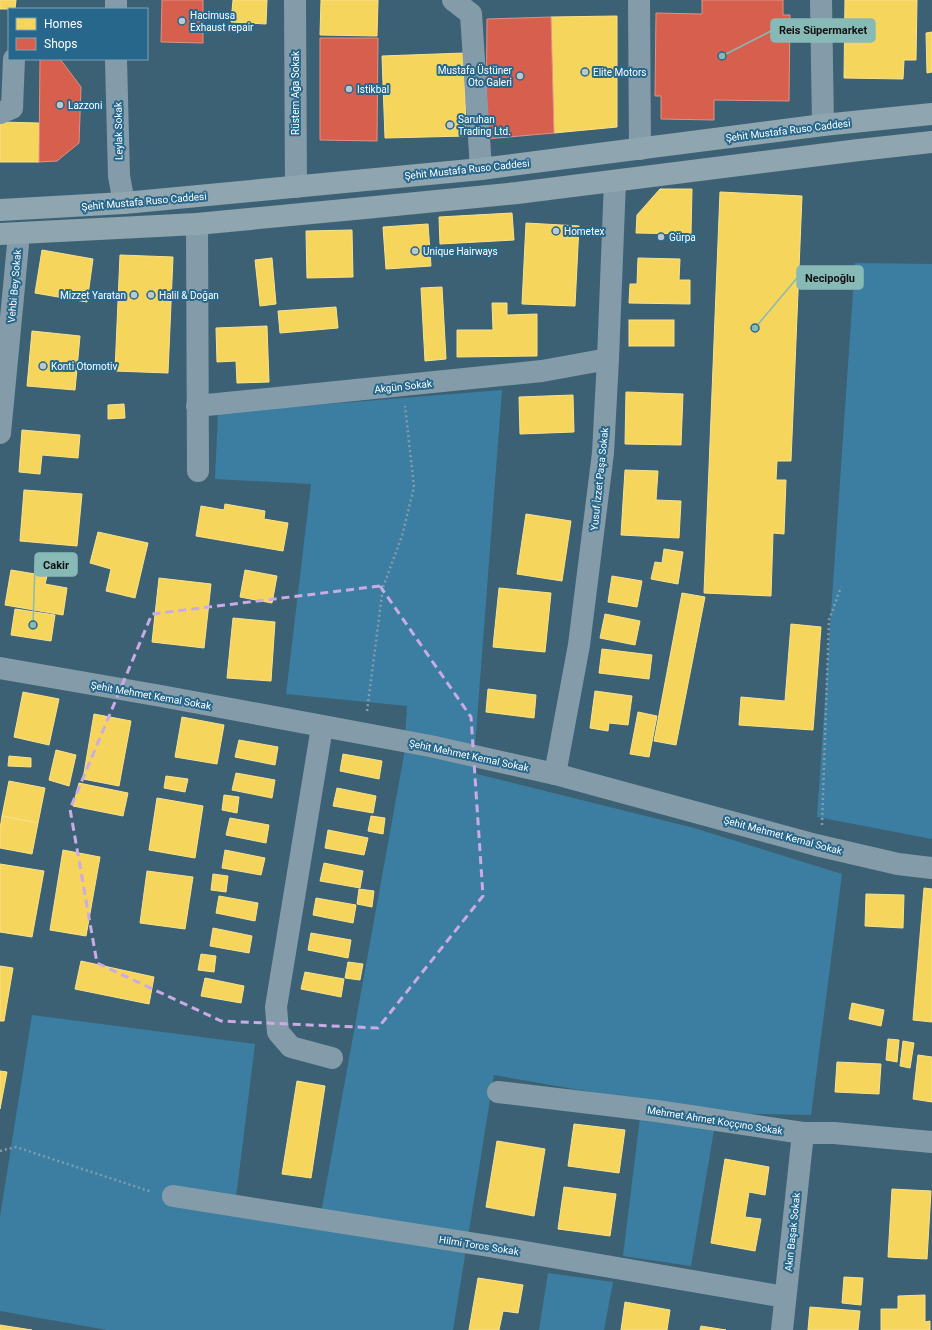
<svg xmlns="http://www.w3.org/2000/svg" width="932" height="1330" font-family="Roboto,sans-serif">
  <rect width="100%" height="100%" fill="#3d6174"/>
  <!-- green -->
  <g fill="#3b7ea1">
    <path d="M855 263 932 264V839L817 817Z"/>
    <path d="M502 390 473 773 694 828 842 874 811 1115 717 1113 691 1266 623 1256 642 1101 494 1075 453 1330H107L0 1311V1217L32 1015 255 1044 234 1214 318 1230 404 755 407 706 286 694 311 484 215 479 218 413Z"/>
    <path d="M548 1273 613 1282 604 1330H539Z"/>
  </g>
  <!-- homes -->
  <g fill="#f6d55c" stroke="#f9e28d">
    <path d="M0 0H16L15 9H0Z"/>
    <path d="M233 0H267L266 24 231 22Z"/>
    <path d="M321 0H378L377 36 320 35Z"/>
    <path d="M845 0H917L916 60H904L903 79 844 78Z"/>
    <path d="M617 16V127L554 133 551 17Z"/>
    <path d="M932 32V72L927 73 926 33Z"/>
    <path d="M464 53 466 136 385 138 382 56Z"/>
    <path d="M0 122 39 123V162H0Z"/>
    <path d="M660 189H692L691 234 636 233 637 215Z"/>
    <path d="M720 192 802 196 791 461H777L776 480H786L784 534 773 533 771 596 704 593Z"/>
    <path d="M512 213 514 240 440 244 439 217Z"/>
    <path d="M526 223 579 226 575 306 522 304Z"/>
    <path d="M428 224 431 266 386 269 383 227Z"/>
    <path d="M352 230 353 277 307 278 306 231Z"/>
    <path d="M42 250 93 259 87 302 35 293Z"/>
    <path d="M120 255 173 257 168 373 115 371Z"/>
    <path d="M272 258 276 304 260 306 255 260Z"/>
    <path d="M638 258 680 259 679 280H690V304L629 303 630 284H637Z"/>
    <path d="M442 287 446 359 425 361 421 288Z"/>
    <path d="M492 303H507V315L537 314V356L457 357V330H493Z"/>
    <path d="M336 307 338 328 280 333 278 311Z"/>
    <rect x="629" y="320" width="45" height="26"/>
    <path d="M267 326 269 382 237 383 236 361 217 362 216 328Z"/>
    <path d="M32 331 80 336 75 390 27 386Z"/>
    <path d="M626 392 683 394 681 445 625 444Z"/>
    <path d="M573 395 574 432 520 434 519 397Z"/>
    <path d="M124 404 125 418 108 419V405Z"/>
    <path d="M22 430 80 435 78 458 42 455 40 474 19 472Z"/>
    <path d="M625 470 658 471 656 500 681 501 679 538 621 535Z"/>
    <path d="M24 490 82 494 77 546 20 541Z"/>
    <path d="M225 504 265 511 264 519 288 523 283 551 196 536 201 506 224 510Z"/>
    <path d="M526 514 571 521 562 581 517 574Z"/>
    <path d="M98 532 148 543 135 598 106 591 111 569 90 563Z"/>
    <path d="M664 549 683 552 678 584 651 579 655 562 662 563Z"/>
    <path d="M11 570 47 576 45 584 67 588 63 615 5 605Z"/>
    <path d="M245 570 277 576 272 603 240 597Z"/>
    <path d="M612 576 642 581 637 607 608 602Z"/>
    <path d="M159 578 211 584 204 648 152 642Z"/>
    <path d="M499 588 551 593 545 652 493 647Z"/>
    <path d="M682 593 705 597 676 745 654 741Z"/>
    <path d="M15 609 55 615 51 641 11 635Z"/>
    <path d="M605 614 640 621 635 645 600 638Z"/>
    <path d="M233 618 275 622 271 681 227 678Z"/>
    <path d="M791 624 821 627 813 730 739 725 741 697 785 701Z"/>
    <path d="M602 649 652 655 649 679 599 673Z"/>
    <path d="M488 689 536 695 534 718 486 712Z"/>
    <path d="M595 691 632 696 628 725 609 723 608 731 590 728Z"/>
    <path d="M23 692 59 699 49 745 14 737Z"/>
    <path d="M638 712 657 716 649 757 630 754Z"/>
    <path d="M94 714 131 721 119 786 83 779Z"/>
    <path d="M182 717 224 725 217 764 175 757Z"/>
    <path d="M239 740 278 747 275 765 235 757Z"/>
    <path d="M56 750 76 755 69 786 49 780Z"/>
    <path d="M343 754 382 761 379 779 340 771Z"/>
    <path d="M9 756 31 758V767L8 766Z"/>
    <path d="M236 773 275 780 272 798 232 790Z"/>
    <path d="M166 776 188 779 185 792 164 788Z"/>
    <path d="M9 781 45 788 38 823 2 816Z"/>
    <path d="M79 783 128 793 123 816 73 806Z"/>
    <path d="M337 788 376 796 373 813 333 806Z"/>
    <path d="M224 795 239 797 237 813 222 810Z"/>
    <path d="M157 798 203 806 195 858 149 850Z"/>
    <path d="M2 816 38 823 32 854 0 848V829Z"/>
    <path d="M371 816 385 818 383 834 368 831Z"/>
    <path d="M230 818 269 825 266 843 226 835Z"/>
    <path d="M328 830 368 838 364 855 325 848Z"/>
    <path d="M63 850 100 857 86 936 50 930Z"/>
    <path d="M225 850 265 858 261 875 222 868Z"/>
    <path d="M324 863 363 871 360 888 320 881Z"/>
    <path d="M0 864 44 871 32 937 0 932Z"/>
    <path d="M147 871 193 877 185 929 140 923Z"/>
    <path d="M213 874 228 876 226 892 211 890Z"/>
    <path d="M924 888 932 889V1022L913 1020Z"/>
    <path d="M359 889 374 891 372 907 357 904Z"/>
    <path d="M866 894 904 895 903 928 865 926Z"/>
    <path d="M219 896 258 903 255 921 216 913Z"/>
    <path d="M316 898 356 905 353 923 313 915Z"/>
    <path d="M213 928 252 936 249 953 210 946Z"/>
    <path d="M311 933 351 940 348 958 308 950Z"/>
    <path d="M201 954 216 956 214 972 198 970Z"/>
    <path d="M81 961 154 977 149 1004 75 989Z"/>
    <path d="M348 962 363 964 360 980 345 978Z"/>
    <path d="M0 966 13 968 4 1021H0Z"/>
    <path d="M305 972 344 979 341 997 301 989Z"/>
    <path d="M205 978 244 986 241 1003 201 996Z"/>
    <path d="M852 1003 884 1010 881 1026 849 1019Z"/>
    <path d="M888 1039 899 1040 897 1062 886 1060Z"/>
    <path d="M903 1041 914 1043 910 1068 900 1066Z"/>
    <path d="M918 1055 932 1057V1102L913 1099Z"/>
    <path d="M837 1062 881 1064 879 1094 835 1092Z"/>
    <path d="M0 1071 7 1072 0 1109Z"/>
    <path d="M297 1081 325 1086 311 1178 282 1174Z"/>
    <path d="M574 1124 625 1130 619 1173 568 1166Z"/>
    <path d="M497 1141 545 1149 534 1216 486 1207Z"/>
    <path d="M725 1159 769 1167 765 1195 749 1192 745 1217 761 1219 755 1251 711 1243Z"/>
    <path d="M564 1187 616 1194 610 1236 558 1229Z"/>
    <path d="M892 1189 931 1191 927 1259 888 1257Z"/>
    <path d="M844 1277 863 1278 861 1305 842 1303Z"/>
    <path d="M478 1278 523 1285 518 1313 503 1311 499 1330H469Z"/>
    <path d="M925 1295V1322L930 1321V1330H881V1309H898V1296Z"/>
    <path d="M625 1302 670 1310 667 1330H621Z"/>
    <path d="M810 1307 860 1311 858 1330H808Z"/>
    <path d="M0 1325 32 1330H0Z"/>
    <path d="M701 1326 726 1330H700Z"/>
  </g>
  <!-- shops -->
  <g fill="#d6604d" stroke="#e29082">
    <path d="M162 0H203V43L161 42Z"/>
    <path d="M702 0H783V15H790L789 101 714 100V120L661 119V96H655L656 13 702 14Z"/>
    <path d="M551 17 554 133 486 139 487 19Z"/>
    <path d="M320 38H378L377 141 320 140Z"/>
    <path d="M40 59H60L81 87 79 143 57 161 39 162Z"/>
  </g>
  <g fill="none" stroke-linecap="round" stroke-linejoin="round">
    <!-- path -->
    <g stroke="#849ca9" stroke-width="2.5" stroke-dasharray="2 3" stroke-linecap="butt">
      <path d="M367 711 383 587 402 536 414 487 405 406"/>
      <path d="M822 825 829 620 841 587"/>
      <path d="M0 1151 16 1147 152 1192"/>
    </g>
    <!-- minor -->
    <g stroke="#849ca9" stroke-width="22">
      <path d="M295 0 296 187"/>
      <path d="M453 0 471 14 481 169"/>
      <path d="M639 0 640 149"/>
      <path d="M821 0 823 125"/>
      <path d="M116 9V0"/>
      <path d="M116 59 119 176 124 203"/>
      <path d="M0 113 12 108 14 59"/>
      <path d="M197 224 198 471"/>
      <path d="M197 406 542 371 608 359"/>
      <path d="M0 433 19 234"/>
      <path d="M0 668 161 696 430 746 555 774 816 845 898 864 932 868"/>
      <path d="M322 727 276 1007 278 1032 291 1047 332 1058"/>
      <path d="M555 774 579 645 603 453 608 359 615 181"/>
      <path d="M498 1092 657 1111 803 1133H834L932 1142"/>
      <path d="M173 1196 489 1246 785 1297"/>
      <path d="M782 1330 803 1133"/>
    </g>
    <!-- major -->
    <g stroke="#8fa5b0" stroke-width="22">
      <path d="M0 210 124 203 481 169 823 125 932 114"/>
      <path d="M0 234 197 224 365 208 517 193 859 150 932 142"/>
    </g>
  </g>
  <!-- marked area -->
  <path fill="none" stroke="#caabe5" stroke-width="3" stroke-dasharray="8 5" stroke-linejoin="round" d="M380 586 471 717 483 896 378 1028 221 1021 97 963 70 809 152 614Z"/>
  <!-- markers -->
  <g fill="#bbc8ce" stroke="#26678b" stroke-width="1.5">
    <circle cx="182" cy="21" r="4"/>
    <circle cx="585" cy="72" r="4"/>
    <circle cx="520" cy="76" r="4"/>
    <circle cx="349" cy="89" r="4"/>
    <circle cx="60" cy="105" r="4"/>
    <circle cx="450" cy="125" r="4"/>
    <circle cx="556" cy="231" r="4"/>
    <circle cx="661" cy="237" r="4"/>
    <circle cx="415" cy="251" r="4"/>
    <circle cx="134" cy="295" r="4"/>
    <circle cx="151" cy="295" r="4"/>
    <circle cx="43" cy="366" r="4"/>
  </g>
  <g text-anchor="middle" stroke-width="4" stroke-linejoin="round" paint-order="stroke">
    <!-- poi labels -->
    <g font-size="10" fill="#fff" stroke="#26678b" text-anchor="start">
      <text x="190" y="19">Hacimusa<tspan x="190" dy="12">Exhaust repair</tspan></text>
      <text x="512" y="74" text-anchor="end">Mustafa Üstüner<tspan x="512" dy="12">Oto Galeri</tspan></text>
      <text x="593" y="76">Elite Motors</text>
      <text x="357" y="93">Istikbal</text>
      <text x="68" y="109">Lazzoni</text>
      <text x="458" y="123">Saruhan<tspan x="458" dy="12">Trading Ltd.</tspan></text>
      <text x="564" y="235">Hometex</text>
      <text x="669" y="241">Gürpa</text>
      <text x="423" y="255">Unique Hairways</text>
      <text x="126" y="299" text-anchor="end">Mizzet Yaratan</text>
      <text x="159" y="299">Halil &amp; Doğan</text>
      <text x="51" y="370">Konti Otomotiv</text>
    </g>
    <!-- street labels -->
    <g font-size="10" fill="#fff" stroke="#26678b">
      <text transform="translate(295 93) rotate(-90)" y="4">Rüstem Ağa Sokak</text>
      <text transform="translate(788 130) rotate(-7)" y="4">Şehit Mustafa Ruso Caddesi</text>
      <text transform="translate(118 131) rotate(-91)" y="4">Leylak Sokak</text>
      <text transform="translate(467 169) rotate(-6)" y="4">Şehit Mustafa Ruso Caddesi</text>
      <text transform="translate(144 201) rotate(-5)" y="4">Şehit Mustafa Ruso Caddesi</text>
      <text transform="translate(14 286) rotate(-85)" y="4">Vehbi Bey Sokak</text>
      <text transform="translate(403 386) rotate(-6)" y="4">Akgün Sokak</text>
      <text transform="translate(599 479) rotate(-84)" y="4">Yusuf İzzet Paşa Sokak</text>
      <text transform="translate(151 695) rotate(10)" y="4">Şehit Mehmet Kemal Sokak</text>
      <text transform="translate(469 755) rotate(12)" y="4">Şehit Mehmet Kemal Sokak</text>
      <text transform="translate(783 835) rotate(15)" y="4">Şehit Mehmet Kemal Sokak</text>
      <text transform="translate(715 1120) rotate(9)" y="4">Mehmet Ahmet Koççıno Sokak</text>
      <text transform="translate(792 1232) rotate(-84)" y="4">Akın Başak Sokak</text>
      <text transform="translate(479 1245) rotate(9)" y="4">Hilmi Toros Sokak</text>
    </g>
  </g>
  <!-- callouts -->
  <path fill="none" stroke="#87bab6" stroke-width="1.5" d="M722 56L771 31M755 328L797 278M33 625L35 565"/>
  <g fill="#87bab6" stroke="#26678b" stroke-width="1.5">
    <circle cx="722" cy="56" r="4"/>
    <circle cx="755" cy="328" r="4"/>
    <circle cx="33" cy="625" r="4"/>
  </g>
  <g fill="#87bab6" stroke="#87bab6" stroke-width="1.5">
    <rect x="771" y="19" width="104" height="23" rx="4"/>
    <rect x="797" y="266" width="66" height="23" rx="4"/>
    <rect x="35" y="553" width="42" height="23" rx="4"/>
  </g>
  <g font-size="11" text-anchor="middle" font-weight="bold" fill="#111">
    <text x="823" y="34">Reis Süpermarket</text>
    <text x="830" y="282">Necipoğlu</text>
    <text x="56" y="569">Cakir</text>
  </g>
  <!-- legend -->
  <rect x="8" y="8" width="140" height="52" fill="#26678b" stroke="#7da4b9"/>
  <rect x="16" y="18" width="20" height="12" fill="#f6d55c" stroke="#7da4b9"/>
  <text x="44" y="28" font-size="12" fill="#ffffff">Homes</text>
  <rect x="16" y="38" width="20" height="12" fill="#d6604d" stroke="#7da4b9"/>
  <text x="44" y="48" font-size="12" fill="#ffffff">Shops</text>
</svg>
